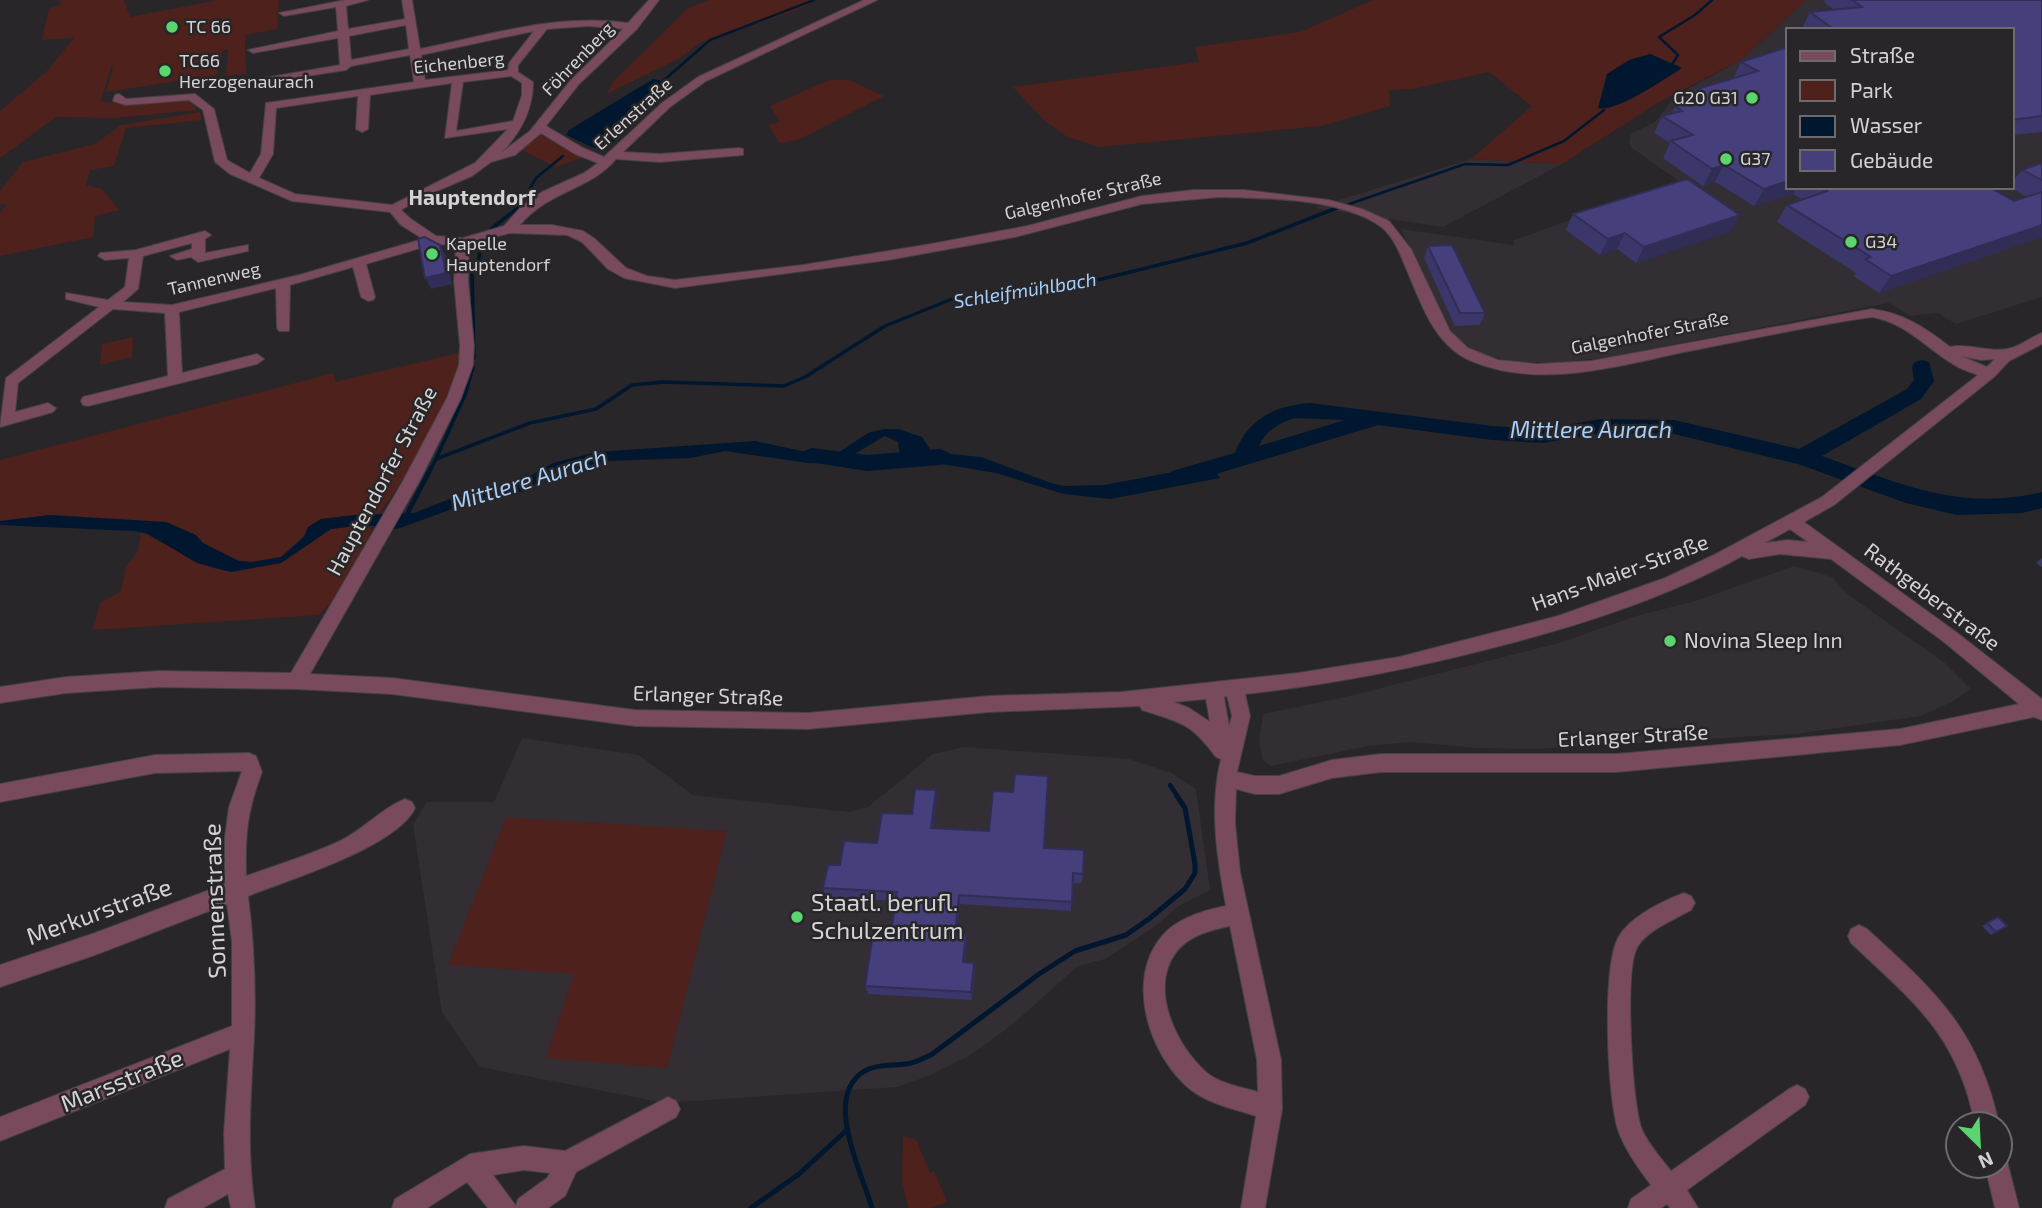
<svg xmlns="http://www.w3.org/2000/svg" width="2042" height="1208" font-family="'Exo 2',sans-serif">
  <rect width="100%" height="100%" fill="#282628"/>
  <!-- built -->
  <g fill="#332d34" fill-rule="evenodd">
    <path d="M1806 0H2042V297L1956 324 1938 313 1910 316 1889 303 1608 357 1567 362H1523L1491 357 1476 351 1455 336 1438 307 1401 229 1514 245V240L1679 181 1632 148 1629 143 1631 134 1655 122 1675 96 1741 60ZM1788 30H2012V187H1788Z"/>
    <path d="M1471 159 1562 164 1443 227 1314 208Z"/>
    <path d="M1794 566 1832 577 1847 594 1945 663 1971 689 1952 702 1920 716 1795 734 1535 749 1477 748 1410 742 1368 746 1271 766 1263 760 1259 742 1263 714 1345 697 1559 643 1636 616 1695 601Z"/>
    <path d="M522 738 639 755 693 795 850 812 868 807 933 754 964 747 1129 759 1172 773 1196 789 1210 890 1179 906 1153 928 1105 959 1078 966 1012 1025 969 1056 926 1077 897 1087 665 1103 480 1067 442 1013 413 825 426 802H494Z"/>
  </g>
  <!-- green -->
  <g fill="#4f211c" fill-rule="evenodd">
    <path d="M60 0H124L130 17 218 0H279L277 29 245 35 246 74 226 76 228 49 223 50 217 75 106 92 113 68 111 67 101 101C130 108 162 94 192 101L197 110 114 118 56 117 0 158V111L47 71 74 38 42 40 49 9 61 4Z"/>
    <path d="M709 0H818L794 11 701 42 680 58 607 94 613 82 688 8Z"/>
    <path d="M1373 0H1806L1741 60 1659 102 1562 164 1471 159 1532 106 1489 72 1412 89 1389 90 1390 106 1321 126 1099 147 1066 136 1044 120 1013 87 1199 62 1195 47 1300 32ZM1650 54 1681 67 1598 108 1602 100Z"/>
    <path d="M829 80H849L884 96 798 140 780 143 768 125 780 122 770 106Z"/>
    <path d="M200 112 202 120 126 128 114 166 90 170 86 185 102 189 119 210 95 216 93 237 0 256V213L6 205 0 204V191L23 162 95 144 121 125Z"/>
    <path d="M540 127 585 157 556 167 517 148Z"/>
    <path d="M133 337 132 357 100 365 102 344Z"/>
    <path d="M459 353C459 400 406 478 378 515H356L321 519 281 557 252 562 239 561 203 543 195 535 166 522 50 515 0 521V460L334 373 335 382Z"/>
    <path d="M364 525 371 528C370 539 364 544 361 554 351 579 338 596 319 615L93 630 100 603 121 591 126 567 138 551 141 532 212 568 231 572 281 563 331 529Z"/>
    <path d="M506 817 727 831 667 1068 546 1058 574 974 448 965Z"/>
    <path d="M903 1136 916 1140 930 1173 934 1171 947 1202 931 1208H908L902 1181Z"/>
  </g>
  <!-- water -->
  <g fill="#00172f">
    <path d="M1650 54 1682 68C1666 78 1616 113 1598 108L1607 74 1629 60Z"/>
    <path d="M653 79 675 84 644 110 609 147 594 148 566 135 569 130Z"/>
    <path d="M884 429H898L922 437 932 452 981 457 1051 483 1064 486 1104 485 1211 465 1220 478 1110 499 1064 494 996 473 900 457 898 442 885 436 837 464 808 463 725 451 691 458 608 461 550 474 525 491 471 502 403 527 395 529 364 525 331 529 281 563 231 572 197 563 148 534 135 531 0 525V521L50 515 166 522 196 535 203 543 239 561 252 562 281 557 304 537 308 527 321 519 356 515 414 513 468 492 516 484 553 463 597 452 755 441 825 456 841 451 868 433Z"/>
  </g>
  <g fill="none" stroke-linecap="round" stroke-linejoin="round">
    <!-- stream-far3 -->
    <g stroke="#00172f" stroke-width="2.5">
      <path d="M1673 63 1678 55 1659 37 1695 15 1712 0"/>
      <path d="M663 81 710 40 814 0"/>
      <path d="M518 209 536 178 563 156"/>
      <path d="M1335 209 1465 164 1508 165 1564 141 1604 110"/>
    </g>
    <!-- stream-far2 -->
    <g stroke="#00172f" stroke-width="3.5">
      <path d="M491 229 519 207"/>
      <path d="M474 358 472 268 479 262 480 243"/>
      <path d="M436 459 465 395 473 367"/>
      <path d="M430 470 436 459 530 423 596 409 632 385 663 382 784 386 805 377 885 326 952 299 1102 279 1247 243 1339 207"/>
    </g>
    <!-- stream-far1 -->
    <g stroke="#00172f" stroke-width="4.5">
      <path d="M405 518 431 468"/>
      <path d="M1170 785 1178 797"/>
    </g>
    <!-- stream -->
    <g stroke="#00172f" stroke-width="5">
      <path d="M751 1208 799 1174 848 1129"/>
      <path d="M872 1208C862 1173 823 1098 863 1072 875 1064 892 1066 906 1064 915 1063 923 1058 931 1055L1039 974 1075 951 1126 935 1150 918 1185 889 1195 873V864L1185 808 1177 796"/>
    </g>
    <!-- river -->
    <g fill="#00172f" fill-rule="evenodd">
      <path d="M1922 360 1929 362 1934 381 1921 399 1822 456C1898 483 1959 512 2042 492V508L2022 513 1957 515 1906 503 1798 464 1674 434 1601 433 1543 443 1492 440 1378 425 1180 485 1172 483 1169 477 1172 471 1235 453C1248 418 1275 406 1310 403L1492 426 1543 429 1601 419 1674 420 1799 449 1907 389 1914 380 1912 367 1915 362ZM1295 418 1345 420 1259 446C1265 431 1281 422 1295 418Z"/>
      <path d="M812 448 867 455 940 449 948 452 951 457 948 462 940 465 867 471 804 461 801 456 804 451Z"/>
    </g>
    <defs>
      <g id="minor">
        <path d="M345 0H368L346 6 348 29 405 19 402 0H412L420 49C489 35 558 13 628 23L649 0H659L637 29 579 84 546 126 583 148 604 157 662 103 698 77 864 0H877L706 81 670 107 623 152 660 154 739 148 743 149V155L660 162 616 159C592 189 548 191 520 225H552L583 231 595 239 626 268 647 276 675 280 803 265 931 244 1027 226 1142 196 1193 190H1245L1329 200 1362 209 1389 221 1411 249 1450 331 1468 348 1498 360 1537 364 1591 361 1872 309C1903 313 1926 328 1950 347 1966 342 1991 354 2011 348 2022 345 2031 337 2042 333V344L2009 361 1994 377 1834 505 1804 522 1956 632 2042 699V720L2034 717 1900 745 1617 772H1381L1332 778 1279 794H1255L1236 789 1235 823 1240 872 1281 1060 1282 1109 1265 1208H1241L1256 1116C1235 1109 1209 1104 1191 1090 1149 1056 1124 979 1163 935 1178 918 1205 910 1226 906 1217 858 1209 807 1221 759L1216 757C1189 721 1181 723 1142 710L1140 706 989 712 808 729 635 726 392 694 296 689 159 687 66 693 0 703V687L66 677 159 671 291 673 403 481 447 398 459 365 460 346 454 281 456 245 434 244 366 264 375 297 373 300 368 301 361 297 353 267 290 285 289 331H279L277 328 276 288 179 312 182 373 257 354 264 359 257 364 88 406 83 405 81 401 83 397 168 376 165 313 113 309 18 383 15 412 48 403 56 408 53 412 0 427 6 378 99 307 66 299V293L108 300 125 287 129 258 105 260 98 256 100 253 136 250 205 231 211 235 205 239V253L248 245V251L198 262 191 257 177 260 170 256 192 249V243L143 256 138 289 123 302 172 305 299 275 423 239 401 225 390 212 292 201 230 174 215 162 203 110 189 100 126 105 113 101 115 95 119 94 126 99 195 94 214 109 227 160 250 173 261 154 266 103 414 82 410 55 351 66 346 70 249 85 247 83 253 80 340 65 338 38 253 53 248 50 338 31 336 7 284 16 279 13ZM406 25 409 49 351 60 349 36ZM588 26 623 29 571 80 530 131 502 152C521 132 533 110 533 82L518 72V65L547 29ZM534 31 509 63 508 70 425 80 421 55ZM511 76 522 83V95L513 121 456 131 463 82ZM452 83 445 138 508 129 475 163 392 205 295 194 259 178 273 154 276 108 358 96 356 129 362 132 368 129 370 95ZM541 133 575 154 598 163 584 173 542 192 522 206 504 226 463 238 436 236 411 219 401 210 425 196 472 176 491 162 515 155ZM1219 197C1266 198 1340 198 1380 226 1391 234 1398 248 1403 261 1420 299 1432 346 1474 362 1541 389 1617 366 1684 352 1746 340 1809 326 1872 317 1906 323 1925 347 1953 364 1960 369 1970 372 1978 375L1822 497 1716 554 1665 578 1558 616 1399 657 1298 673 1121 692 989 696 808 713 635 710 392 678 310 674 419 482 461 398 473 365 474 346 468 281 469 244 510 233 567 235 582 242 608 269 624 278 675 288 888 260 1015 237 1142 204ZM1961 356 1981 360 1995 359 1987 367ZM1790 529 1808 542 1788 540 1765 543ZM1780 554 1831 559 1944 642 2019 704 1900 729 1617 754H1381L1332 760 1279 776H1255L1237 772 1250 716 1245 694C1329 685 1410 669 1492 648 1578 626 1664 599 1742 556L1749 559ZM1227 696 1232 716 1229 726 1224 697ZM1206 699 1210 722 1189 708 1174 702ZM1230 926 1257 1060 1258 1092C1241 1087 1221 1084 1207 1073 1176 1046 1148 988 1177 951 1190 935 1211 930 1230 926Z"/>
        <path d="M249 753 256 756 262 772C247 812 245 834 246 876 277 865 310 855 340 841 363 830 382 808 405 799L412 802 415 808C397 847 288 880 248 896 254 942 256 989 254 1036 251 1095 246 1148 255 1208H231L228 1194 203 1208H165L168 1199 225 1169 224 1133 230 1049 0 1141V1117L232 1026V942L227 904 95 955 0 987V965L95 933 225 884V837L229 807 242 771 155 773 0 802V784L155 755Z"/>
        <path d="M1684 893 1691 896 1695 903 1691 910C1674 920 1644 931 1636 950 1625 975 1632 1100 1641 1127 1647 1143 1661 1158 1671 1171L1789 1089 1797 1085 1805 1089 1809 1097 1805 1105 1687 1190 1698 1208H1670L1667 1204 1661 1208H1628L1631 1199 1651 1185C1638 1168 1625 1150 1618 1130 1607 1095 1602 969 1618 938 1629 917 1663 901 1684 893Z"/>
        <path d="M1859 925 1867 929C1936 992 1978 1029 1999 1124H1975C1957 1035 1915 1003 1851 943L1848 936 1851 929Z"/>
        <path d="M668 1097 676 1101 680 1109 676 1117 576 1172 565 1196 548 1208H488L467 1182 427 1208H392L395 1199 470 1154 524 1146 565 1151ZM524 1170 550 1173 547 1178 518 1199 516 1206 493 1175Z"/>
        <path d="M2000 1155 2006 1157 2019 1208H1995L1985 1166H2000Z"/>
      </g>
    </defs>
    <!-- minor casing -->
    <use href="#minor" stroke="#444244" stroke-width="2"/>
    <!-- minor -->
    <use href="#minor" fill="#79495d" fill-rule="evenodd"/>
  </g>
  <!-- wall -->
  <g fill="#3b376a">
    <path d="M1825 0H2042V132L2012 135V30H1803L1802 28 1810 12 1834 10 1824 2Z"/>
    <path d="M1788 43V187H1989L2014 201 2027 197 2010 187H2012V182L2022 170 2042 163V237L1879 293 1853 276 1856 273 1777 222 1787 205 1803 200 1793 194 1754 206 1715 182 1703 186 1663 158 1670 143 1654 133 1662 116 1672 113 1675 106 1683 104 1690 91 1733 79 1741 62 1785 48Z"/>
    <path d="M1573 214 1731 231 1636 263 1617 249 1600 255 1566 230Z"/>
    <path d="M1428 246 1485 313 1480 325 1455 326 1424 258Z"/>
    <path d="M2042 558V567L2036 563Z"/>
    <path d="M936 790 937 800 934 828 1044 848 1083 874 1082 883H1072L1071 911 960 904 957 934H966L967 943 965 962 975 971 972 1000 868 994 865 986 891 935 896 901 826 897 823 888 840 865 877 843 912 814Z"/>
    <path d="M1998 917 2007 926 1991 935 1982 926Z"/>
  </g>
  <!-- shaded-wall -->
  <g fill="#302d56">
    <path d="M1724 165 1715 182 1703 186 1712 169Z"/>
    <path d="M1788 181V187H1797L1793 194 1754 206 1764 189Z"/>
    <path d="M1740 215 1731 231 1636 263 1644 247Z"/>
    <path d="M2042 225V237L1879 293 1891 276Z"/>
    <path d="M1625 233 1617 249 1600 255 1608 239Z"/>
    <path d="M440 245 446 256 452 284 431 289 425 278Z"/>
    <path d="M936 790 937 800 933 838 931 828Z"/>
    <path d="M959 895 960 904 956 942 955 934Z"/>
    <path d="M966 934 967 943 964 970 963 962Z"/>
    <path d="M974 963 975 971 972 1000 971 992Z"/>
  </g>
  <!-- building -->
  <g fill="#45407b" stroke="#302d56" stroke-width="2">
    <path d="M1852 0H2042V116L2012 120V30H1835L1810 12 1862 7Z"/>
    <path d="M1788 47V181L1764 189 1724 165 1712 169 1671 141 1693 135 1662 116 1682 111 1675 106 1697 101 1688 95 1694 93 1690 91 1758 71 1741 62Z"/>
    <path d="M2042 163V180L2022 170Z"/>
    <path d="M1687 179 1740 215 1644 247 1625 233 1608 239 1573 214Z"/>
    <path d="M1820 187H1989L2014 201 2042 192V225L1891 276 1865 259 1871 257 1787 205 1827 191Z"/>
    <path d="M424 237 440 245 446 273 425 278 418 239Z"/>
    <path d="M1452 245 1485 313H1460L1428 246Z"/>
    <path d="M1015 774 1048 776 1044 848 1084 850 1083 874 1073 873 1072 902 959 895 955 934H966L963 962 974 963 971 992 865 986 873 934 891 935 897 892 823 888 828 865H840L844 841 877 843 882 813 912 814 915 789 936 790 931 828 989 831 993 791 1013 792Z"/>
    <path d="M1998 917 2007 926 1996 932 1987 923Z"/>
  </g>
  <!-- markers -->
  <g fill="#5ad56f" stroke="#282628" stroke-width="2.5">
    <circle cx="172" cy="27" r="7"/>
    <circle cx="165" cy="71" r="7"/>
    <circle cx="1752" cy="98" r="7"/>
    <circle cx="1726" cy="159" r="7"/>
    <circle cx="1851" cy="242" r="7"/>
    <circle cx="432" cy="254" r="7"/>
    <circle cx="1670" cy="641" r="7"/>
    <circle cx="797" cy="917" r="7"/>
  </g>
  <g text-anchor="middle" stroke-width="5" stroke-linejoin="round" paint-order="stroke">
    <!-- far-poi labels -->
    <g font-size="18" fill="#d4d3d4" stroke="#282628" text-anchor="start">
      <text x="186" y="33">TC 66</text>
      <text x="179" y="67">TC66<tspan x="179" dy="21">Herzogenaurach</tspan></text>
      <text x="1738" y="104" text-anchor="end">G20 G31</text>
      <text x="1740" y="165">G37</text>
      <text x="1865" y="248">G34</text>
      <text x="446" y="250">Kapelle<tspan x="446" dy="21">Hauptendorf</tspan></text>
    </g>
    <!-- far-street labels -->
    <g font-size="18" fill="#d4d3d4" stroke="#282628">
      <text transform="translate(578 59) rotate(-46)" y="6">Föhrenberg</text>
      <text transform="translate(459 63) rotate(-6)" y="6">Eichenberg</text>
      <text transform="translate(633 114) rotate(-42)" y="6">Erlenstraße</text>
      <text transform="translate(1083 196) rotate(-13)" y="6">Galgenhofer Straße</text>
      <text transform="translate(214 279) rotate(-13)" y="6">Tannenweg</text>
      <text transform="translate(1650 333) rotate(-11)" y="6">Galgenhofer Straße</text>
    </g>
    <!-- far-water labels -->
    <g font-size="19" font-style="italic" fill="#a6cffb" stroke="#282628">
      <text transform="translate(1025 290) rotate(-9)" y="7">Schleifmühlbach</text>
    </g>
    <!-- far-quarter labels -->
    <g font-size="21" font-weight="bold" fill="#d4d3d4" stroke="#282628">
      <text x="472" y="205">Hauptendorf</text>
    </g>
    <!-- street labels -->
    <g font-size="21" fill="#d4d3d4" stroke="#282628">
      <text transform="translate(382 481) rotate(-62)" y="7">Hauptendorfer Straße</text>
      <text transform="translate(1620 573) rotate(-20)" y="7">Hans-Maier-Straße</text>
      <text transform="translate(1932 597) rotate(37)" y="7">Rathgeberstraße</text>
      <text transform="translate(708 696) rotate(2)" y="7">Erlanger Straße</text>
      <text transform="translate(1633 736) rotate(-3)" y="7">Erlanger Straße</text>
    </g>
    <!-- poi labels -->
    <g font-size="21" fill="#d4d3d4" stroke="#282628" text-anchor="start">
      <text x="1684" y="648">Novina Sleep Inn</text>
    </g>
    <!-- water labels -->
    <g font-size="23" font-style="italic" fill="#a6cffb" stroke="#282628">
      <text x="1591" y="438">Mittlere Aurach</text>
      <text transform="translate(529 480) rotate(-17)" y="8">Mittlere Aurach</text>
    </g>
    <!-- near-street labels -->
    <g font-size="24" fill="#d4d3d4" stroke="#282628">
      <text transform="translate(215 901) rotate(-92)" y="8">Sonnenstraße</text>
      <text transform="translate(99 912) rotate(-20)" y="8">Merkurstraße</text>
      <text transform="translate(122 1081) rotate(-22)" y="8">Marsstraße</text>
    </g>
    <!-- near-poi labels -->
    <g font-size="24" fill="#d4d3d4" stroke="#282628" text-anchor="start">
      <text x="811" y="911">Staatl. berufl.<tspan x="811" dy="28">Schulzentrum</tspan></text>
    </g>
  </g>
  <!-- legend -->
  <rect x="1786" y="28" width="228" height="161" fill="#282628" stroke="#6d6b6d" stroke-width="2"/>
  <rect x="1800" y="51" width="35" height="10" fill="#79495d" stroke="#6d6b6d" stroke-width="2"/>
  <text x="1850" y="63" font-size="21" fill="#d4d3d4">Straße</text>
  <rect x="1800" y="80" width="35" height="21" fill="#4f211c" stroke="#6d6b6d" stroke-width="2"/>
  <text x="1850" y="98" font-size="21" fill="#d4d3d4">Park</text>
  <rect x="1800" y="116" width="35" height="21" fill="#00172f" stroke="#6d6b6d" stroke-width="2"/>
  <text x="1850" y="133" font-size="21" fill="#d4d3d4">Wasser</text>
  <rect x="1800" y="150" width="35" height="21" fill="#45407b" stroke="#6d6b6d" stroke-width="2"/>
  <text x="1850" y="168" font-size="21" fill="#d4d3d4">Gebäude</text>
  <!-- north arrow -->
  <g transform="translate(1979 1145) rotate(156)"><circle r="33" fill="#282628" stroke="#6d6b6d" stroke-width="2"/>
  <path d="M0-5L12 26L0 18L-12 26Z" fill="#5ad56f"/>
  <text y="-10" font-size="19" font-weight="bold" text-anchor="middle" fill="#d4d3d4">N</text>
  </g>
</svg>
